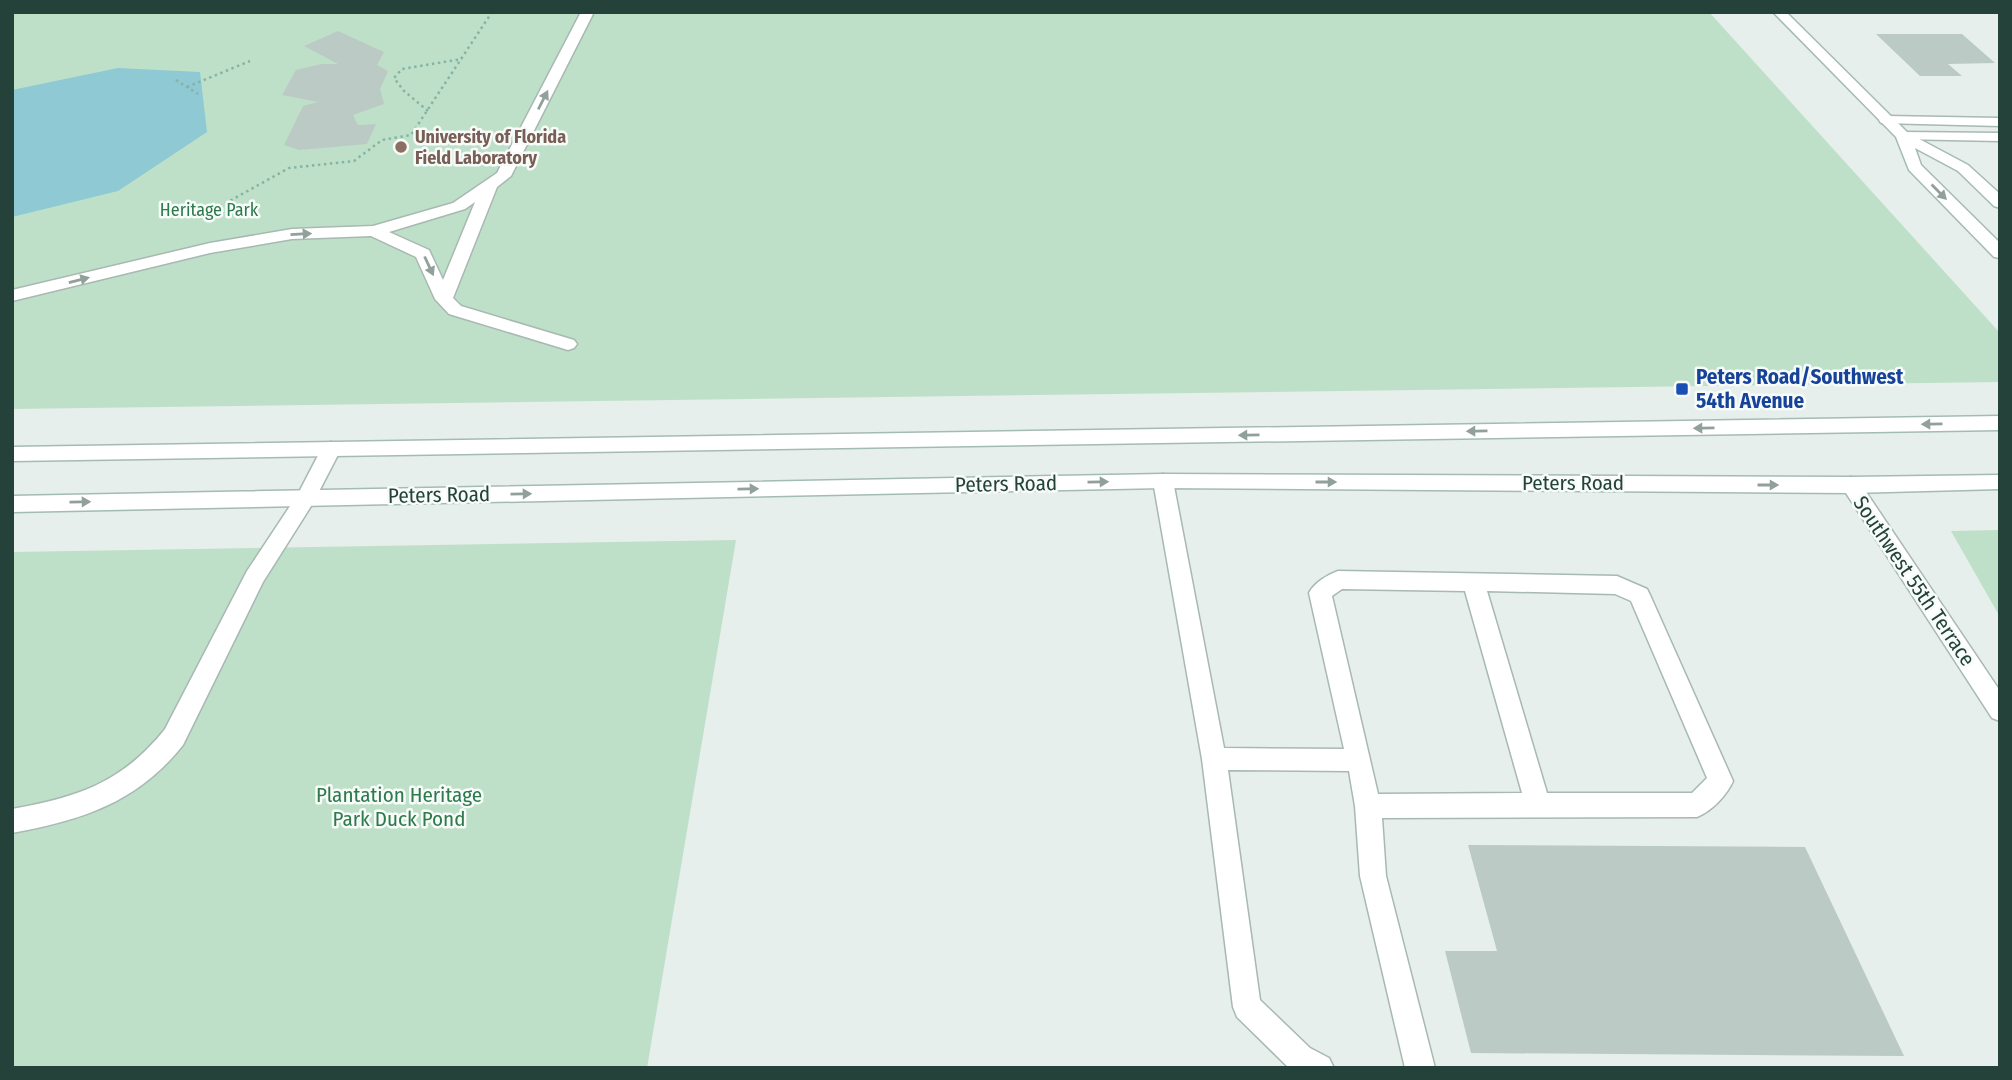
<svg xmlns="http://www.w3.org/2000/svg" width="2012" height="1080" font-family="'Fira Sans Condensed',sans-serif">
  <rect width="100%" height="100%" fill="#e6efeb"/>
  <!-- green -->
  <g fill="#bfe0c8">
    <path d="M12 12H1709L2000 333V382L12 409Z"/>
    <path d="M2000 530V617L1951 531Z"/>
    <path d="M736 540 647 1068H12V552Z"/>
  </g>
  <!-- water -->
  <path fill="#8ec9d4" d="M118 68 200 72 207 132 118 191 12 217V90Z"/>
  <!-- building -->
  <g fill="#bbcac4">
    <path d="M338 31 384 52 377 65 388 71 380 89 384 104 353 115 358 125 376 124 367 144 299 150 284 145 303 106 318 102 282 95 296 70 321 64H338L304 46Z"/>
    <path d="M1876 34H1962L1995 63 1948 64 1962 76H1920Z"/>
    <path d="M1468 845 1805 847 1904 1056 1471 1053 1445 951H1497Z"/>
  </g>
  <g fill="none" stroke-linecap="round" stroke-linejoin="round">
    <defs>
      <g id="lane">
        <path d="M581 12H594L511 176 497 187 453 298 461 306 574 340 577 344 574 348 568 350 449 314 435 299 416 257 371 236 292 239 210 253 12 301V290L210 243 292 229 373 226 453 203 497 173ZM475 202 443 280 429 250 389 232 465 209Z"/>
        <path d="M331 442 338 444 341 449 313 503 263 582 183 745C137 803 82 820 12 833V809C78 797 122 783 165 729L247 571 298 494 324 444Z"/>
        <path d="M1163 474 1170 476 1173 481 1224 748 1344 749 1309 593C1314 583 1327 575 1338 571L1617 576 1647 589 1650 595 1733 781C1727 795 1712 811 1697 817L1382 818 1386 876 1435 1068H1405L1360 876 1355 806 1349 771 1228 770 1260 1000 1310 1048 1329 1058 1334 1068H1289L1237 1017 1233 1007 1202 759 1153 481 1156 476ZM1342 589 1465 591 1522 793 1378 794 1332 596ZM1487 591 1615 594 1631 601 1707 778 1692 793H1547Z"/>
      </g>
      <g id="street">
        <path d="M1886 116 2000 118V126L1881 123 1879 120Z"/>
        <path d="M1903 132 2000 133V141L1898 139 1896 136Z"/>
        <path d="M1851 477 1858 480 2000 691V721L1992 718 1844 490 1841 485 1844 480Z"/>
      </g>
      <g id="secondary">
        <path d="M1773 12H1786L1908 133 1968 165 2000 194V208L1994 206 1958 171 1915 148 1921 165 2000 243V258L1994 257 1909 170 1896 137Z"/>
        <path d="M2000 416V430L12 461V447Z"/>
        <path d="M1163 474 1851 477 2000 475V489L1851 493 1163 488 12 512V496Z"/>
      </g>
    </defs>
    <!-- lane casing -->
    <use href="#lane" stroke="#a8b8b2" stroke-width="3"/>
    <!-- street casing -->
    <use href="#street" stroke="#a8b8b2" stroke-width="3"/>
    <!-- secondary casing -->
    <use href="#secondary" stroke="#a4bbb3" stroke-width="3"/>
    <!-- path -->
    <g stroke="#86b3a5" stroke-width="2.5" stroke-dasharray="2.5 3.5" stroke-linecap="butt">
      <path d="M176 80 198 94"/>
      <path d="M187 87 250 61"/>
      <path d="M428 111 404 91 394 78 402 69 462 59"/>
      <path d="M199 218 289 168 354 161 382 140 411 135 492 12"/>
    </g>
    <!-- lane -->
    <use href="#lane" fill="#fff" fill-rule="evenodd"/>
    <!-- street -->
    <use href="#street" fill="#fff" fill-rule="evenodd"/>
    <!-- secondary -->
    <use href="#secondary" fill="#fff" fill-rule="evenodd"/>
  </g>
  <!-- one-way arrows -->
  <defs><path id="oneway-solid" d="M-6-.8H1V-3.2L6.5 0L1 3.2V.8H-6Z" transform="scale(1.75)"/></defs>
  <g fill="#92a09c">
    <use href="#oneway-solid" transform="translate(543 100) rotate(-63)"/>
    <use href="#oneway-solid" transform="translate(1939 192) rotate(45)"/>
    <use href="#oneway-solid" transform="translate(301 234) rotate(-3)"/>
    <use href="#oneway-solid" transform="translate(429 266) rotate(65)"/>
    <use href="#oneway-solid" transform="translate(79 280) rotate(-14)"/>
    <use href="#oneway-solid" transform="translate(1932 424) rotate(179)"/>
    <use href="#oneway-solid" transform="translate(1704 428) rotate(179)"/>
    <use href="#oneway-solid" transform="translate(1477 431) rotate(179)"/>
    <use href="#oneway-solid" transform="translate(1249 435) rotate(179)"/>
    <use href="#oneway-solid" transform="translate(1098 482) rotate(-1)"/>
    <use href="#oneway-solid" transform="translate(1326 482)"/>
    <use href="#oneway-solid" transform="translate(1768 485)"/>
    <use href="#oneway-solid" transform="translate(748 489) rotate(-1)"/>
    <use href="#oneway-solid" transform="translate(521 494) rotate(-1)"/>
    <use href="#oneway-solid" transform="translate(80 502) rotate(-1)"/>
  </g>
  <!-- markers -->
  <circle fill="#8d6e63" stroke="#f7fbf9" stroke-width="2.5" cx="401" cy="147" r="7"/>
  <rect fill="#1a4fb4" stroke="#f7fbf9" stroke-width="2.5" x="1675" y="382" width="14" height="14" rx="3.5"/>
  <g text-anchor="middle" stroke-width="5" stroke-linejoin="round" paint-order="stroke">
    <!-- far-education labels -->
    <g font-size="18" font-weight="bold" fill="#785e54" stroke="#f7fbf9" text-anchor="start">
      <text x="415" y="143">University of Florida<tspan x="415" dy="21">Field Laboratory</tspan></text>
    </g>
    <!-- far-park labels -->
    <g font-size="18" fill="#2d7a4b" stroke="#f7fbf9">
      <text x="209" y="216">Heritage Park</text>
    </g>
    <!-- transit labels -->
    <g font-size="21" font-weight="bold" fill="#164399" stroke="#f7fbf9" text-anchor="start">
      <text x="1696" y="384">Peters Road/Southwest<tspan x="1696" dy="24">54th Avenue</tspan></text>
    </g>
    <!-- street labels -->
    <g font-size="21" fill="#24423a" stroke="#f7fbf9">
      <text x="1573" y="490">Peters Road</text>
      <text transform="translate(1006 484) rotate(-1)" y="7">Peters Road</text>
      <text transform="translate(439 495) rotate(-1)" y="7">Peters Road</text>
      <text transform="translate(1914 581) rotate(56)" y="7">Southwest 55th Terrace</text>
    </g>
    <!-- park labels -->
    <g font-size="21" fill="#2d7a4b" stroke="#f7fbf9">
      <text x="399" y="802">Plantation Heritage<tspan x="399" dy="24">Park Duck Pond</tspan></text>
    </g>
  </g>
  <!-- border -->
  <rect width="2012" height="1080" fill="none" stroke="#24423a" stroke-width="28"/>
</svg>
